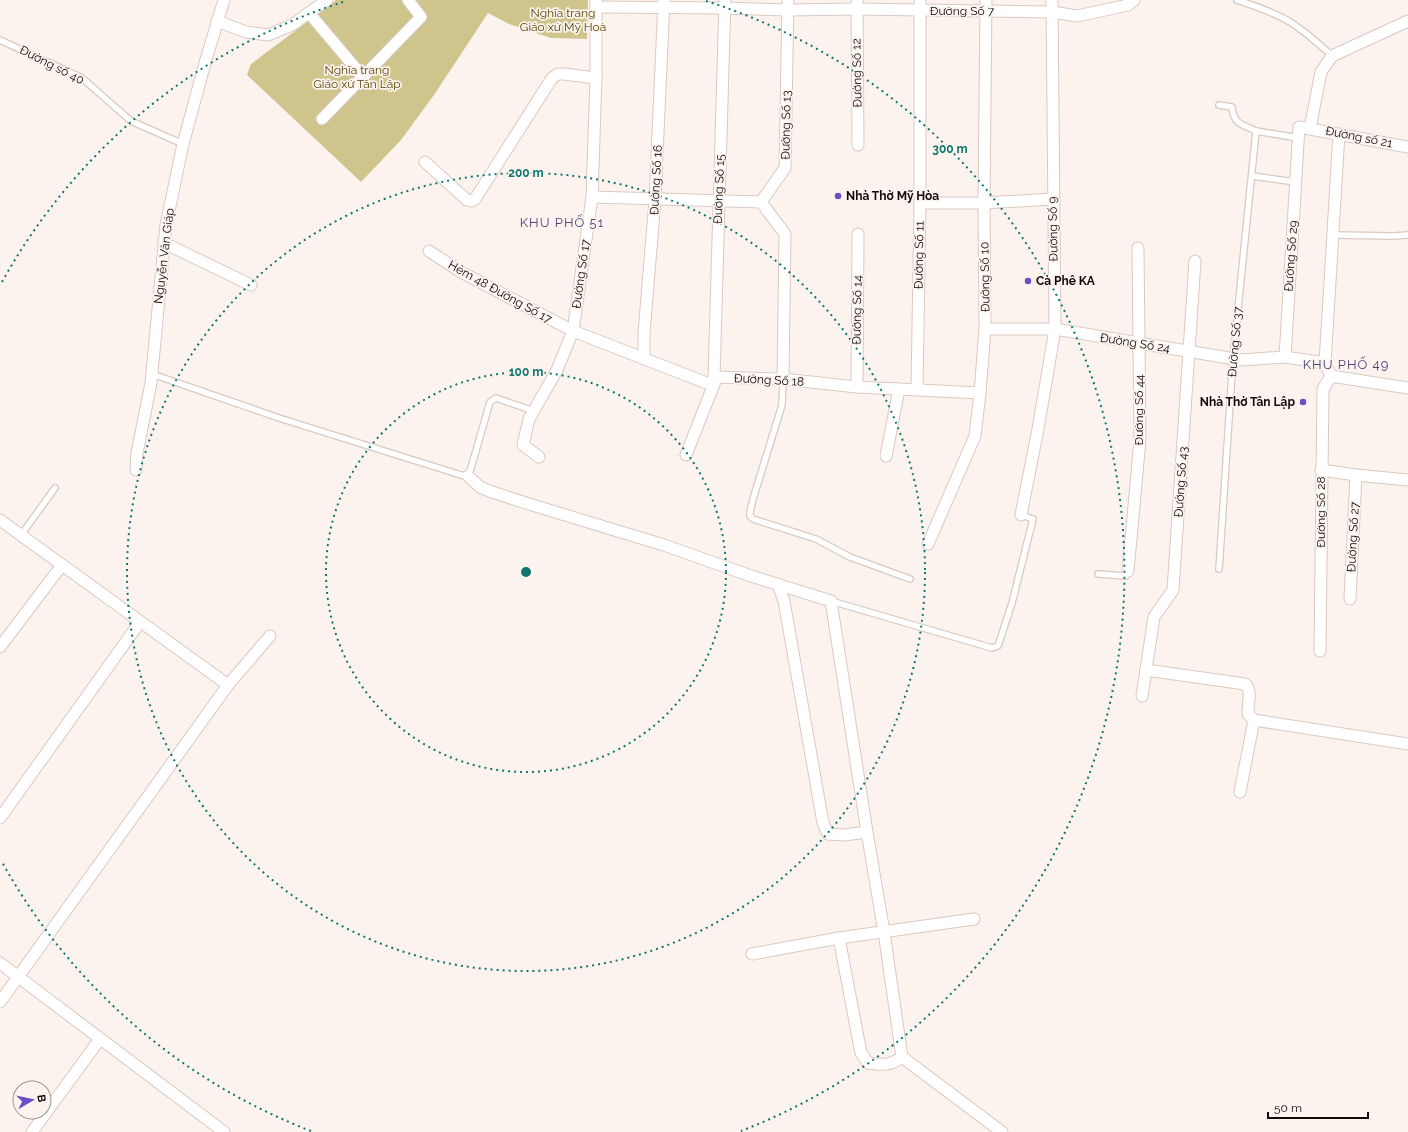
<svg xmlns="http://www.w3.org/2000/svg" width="1408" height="1132" font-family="Raleway,sans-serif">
  <rect width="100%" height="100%" fill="#fdf3ee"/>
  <!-- green -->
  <path fill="#cfc48c" d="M336 0H588L587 39 551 38 509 24 488 13 434 95 401 140 361 182 247 75 251 64Z"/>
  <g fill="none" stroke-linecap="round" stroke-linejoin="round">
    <defs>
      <g id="lane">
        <path d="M1237 0C1255 6 1274 12 1290 22 1305 31 1319 44 1332 56"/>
        <path d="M0 40 82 78 131 121 183 144"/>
        <path d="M1219 105 1232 107C1234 125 1242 124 1256 131"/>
        <path d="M1252 176 1296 182"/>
        <path d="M1333 235 1393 236 1408 235"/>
        <path d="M152 374 279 418 461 475 468 476 471 468 490 402 496 398 534 411"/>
        <path d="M783 379 782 405 753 499 750 512V516L753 519 816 539 850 557 910 579"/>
        <path d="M21 535 55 488"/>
        <path d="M1219 569 1233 358 1256 131 1298 138"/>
        <path d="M1098 574 1126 576 1128 571"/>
        <path d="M831 601 992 648 998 646 1012 603 1033 519 1021 515"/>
      </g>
      <g id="street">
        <path d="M857 0 858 145"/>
        <path d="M596 7 725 8 788 10 856 9 986 11 1052 12 1077 16 1128 5 1134 0"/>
        <path d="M309 13 363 77"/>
        <path d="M217 21 246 32 268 35 292 25 327 0"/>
        <path d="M322 119 421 17 408 0"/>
        <path d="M1310 128 1321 72 1332 56 1408 21"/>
        <path d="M1339 134 1325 363 1331 376 1408 388"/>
        <path d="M425 162 467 200 471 201 475 199 552 78 558 74H564L596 78"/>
        <path d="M592 197 761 202"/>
        <path d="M920 203H984L1053 199"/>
        <path d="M164 243 251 285"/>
        <path d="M429 251 461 272 573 331 704 382 714 384V377L783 379 857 387 980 393"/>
        <path d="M985 329H1055L1241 360 1285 357"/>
        <path d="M644 359V333L655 200 664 0"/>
        <path d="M1325 363 1285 357 1299 127 1408 147"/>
        <path d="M714 377 725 0"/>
        <path d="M783 379 785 234 761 202 785 168 788 0"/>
        <path d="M857 387 858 234"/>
        <path d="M917 389 920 203V0"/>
        <path d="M686 455 714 384"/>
        <path d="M886 456 899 389"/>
        <path d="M539 457 523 445 529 419 557 370 573 331 592 197 596 78V1"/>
        <path d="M136 470 137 453 151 383 166 225 183 144 205 63 224 0"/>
        <path d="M1321 470 1356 475 1408 480"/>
        <path d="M468 476 480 487 489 491 532 505 664 545 751 576 831 601 867 832 884 932 902 1057C890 1066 883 1065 868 1063L861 1053 839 938"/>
        <path d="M1021 515 1038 429 1055 329 1052 0"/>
        <path d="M0 520 228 685"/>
        <path d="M928 544 975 436 980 393 985 329 984 203 986 0"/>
        <path d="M1128 571 1140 440 1138 248"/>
        <path d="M778 584 784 601 823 823 828 834 844 835 867 832"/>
        <path d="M1350 599 1356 475"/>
        <path d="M0 647 62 565"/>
        <path d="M1320 651 1323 389 1331 376"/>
        <path d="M1146 670 1245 684C1253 691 1247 704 1248 714L1254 720 1408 744"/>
        <path d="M1142 696 1154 617 1173 590 1195 261"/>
        <path d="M1240 792 1254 720"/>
        <path d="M0 818 140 622"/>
        <path d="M752 954 839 938 974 919"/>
        <path d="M0 963 224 1132"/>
        <path d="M0 1002 228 685 270 636"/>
        <path d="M902 1057 1002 1132"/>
        <path d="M32 1132 100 1039"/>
      </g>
    </defs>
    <!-- lane casing -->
    <use href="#lane" stroke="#d9c9c1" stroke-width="8"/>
    <!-- street casing -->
    <use href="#street" stroke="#d9c9c1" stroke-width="13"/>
    <!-- lane -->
    <use href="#lane" stroke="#fff" stroke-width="5.5"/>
    <!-- street -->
    <use href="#street" stroke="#fff" stroke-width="11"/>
  </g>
  <!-- distance rings -->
  <g fill="none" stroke="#0f766e" stroke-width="2" stroke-dasharray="2 4">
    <circle cx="526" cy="572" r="200"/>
    <circle cx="526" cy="572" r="399"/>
    <path d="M311 1131A599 599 0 0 1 2 862M2 282A599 599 0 0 1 346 1M706 1A599 599 0 0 1 741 1131"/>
  </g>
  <!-- markers -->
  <g fill="#684ec8" stroke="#fdf3ee" stroke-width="1.5">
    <circle cx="838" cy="196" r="4"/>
    <circle cx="1028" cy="281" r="4"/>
    <circle cx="1303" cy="402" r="4"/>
  </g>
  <g text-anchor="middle" stroke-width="3.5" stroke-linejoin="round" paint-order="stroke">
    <!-- street labels -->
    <g font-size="12" fill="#100b08" stroke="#fdf3ee">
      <text x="962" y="15">Đường Số 7</text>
      <text transform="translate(52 65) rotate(27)" y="4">Đường số 40</text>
      <text transform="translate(857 73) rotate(-91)" y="4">Đường Số 12</text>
      <text transform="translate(786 125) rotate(-89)" y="4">Đường Số 13</text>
      <text transform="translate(1359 137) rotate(11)" y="4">Đường số 21</text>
      <text transform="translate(656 180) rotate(-87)" y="4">Đường Số 16</text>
      <text transform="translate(719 189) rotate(-88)" y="4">Đường Số 15</text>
      <text transform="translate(1053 229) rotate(-91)" y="4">Đường Số 9</text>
      <text transform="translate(919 255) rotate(-89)" y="4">Đường Số 11</text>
      <text transform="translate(164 256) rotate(-83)" y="4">Nguyễn Văn Giáp</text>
      <text transform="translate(1291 256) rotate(-86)" y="4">Đường Số 29</text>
      <text transform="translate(581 274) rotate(-82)" y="4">Đường Số 17</text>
      <text transform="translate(985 277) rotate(-91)" y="4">Đường Số 10</text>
      <text transform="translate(500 292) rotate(29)" y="4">Hẻm 48 Đường Số 17</text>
      <text transform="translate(857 310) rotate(-89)" y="4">Đường Số 14</text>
      <text transform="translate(1235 342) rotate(-85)" y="4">Đường Số 37</text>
      <text transform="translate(1135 343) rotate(9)" y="4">Đường Số 24</text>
      <text transform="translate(769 380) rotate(3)" y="4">Đường Số 18</text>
      <text transform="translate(1139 410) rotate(-90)" y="4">Đường Số 44</text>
      <text transform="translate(1181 482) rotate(-86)" y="4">Đường Số 43</text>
      <text transform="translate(1321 512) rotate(-90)" y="4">Đường Số 28</text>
      <text transform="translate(1353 537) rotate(-87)" y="4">Đường Số 27</text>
    </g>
    <!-- park labels -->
    <g font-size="12" fill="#534808" stroke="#fdf3ee">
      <text x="563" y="17">Nghĩa trang<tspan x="563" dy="14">Giáo xứ Mỹ Hoà</tspan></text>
      <text x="357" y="74">Nghĩa trang<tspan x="357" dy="14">Giáo xứ Tân Lập</tspan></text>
    </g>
    <!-- poi labels -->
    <g font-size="12" font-weight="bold" fill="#100b08" stroke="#fdf3ee" text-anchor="start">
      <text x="846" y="200">Nhà Thờ Mỹ Hòa</text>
      <text x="1036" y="285">Cà Phê KA</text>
      <text x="1295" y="406" text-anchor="end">Nhà Thờ Tân Lập</text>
    </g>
    <!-- neighbourhood labels -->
    <g font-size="13" letter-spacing="1" fill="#4c4381" stroke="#fdf3ee">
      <text x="562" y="227">KHU PHỐ 51</text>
      <text x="1346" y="369">KHU PHỐ 49</text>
    </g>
  </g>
  <circle cx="526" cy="572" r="6" fill="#0f766e" stroke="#fdf3ee" stroke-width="2"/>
  <g font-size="12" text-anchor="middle" font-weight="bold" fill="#0f766e" stroke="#fdf3ee" stroke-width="3.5" stroke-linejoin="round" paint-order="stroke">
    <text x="950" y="153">300 m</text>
    <text x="526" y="177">200 m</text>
    <text x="526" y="376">100 m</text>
  </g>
  <!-- north arrow -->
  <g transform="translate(32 1100) rotate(81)"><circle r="19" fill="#fdf3ee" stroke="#9e9692"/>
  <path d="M0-3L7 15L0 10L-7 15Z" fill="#684ec8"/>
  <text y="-6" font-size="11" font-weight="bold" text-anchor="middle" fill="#100b08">B</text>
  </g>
  <!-- scale -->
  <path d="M1268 1112v6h100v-6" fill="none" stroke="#100b08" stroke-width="2"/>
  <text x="1274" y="1112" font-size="12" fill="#100b08" stroke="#fdf3ee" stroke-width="3" paint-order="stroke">50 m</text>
</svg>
